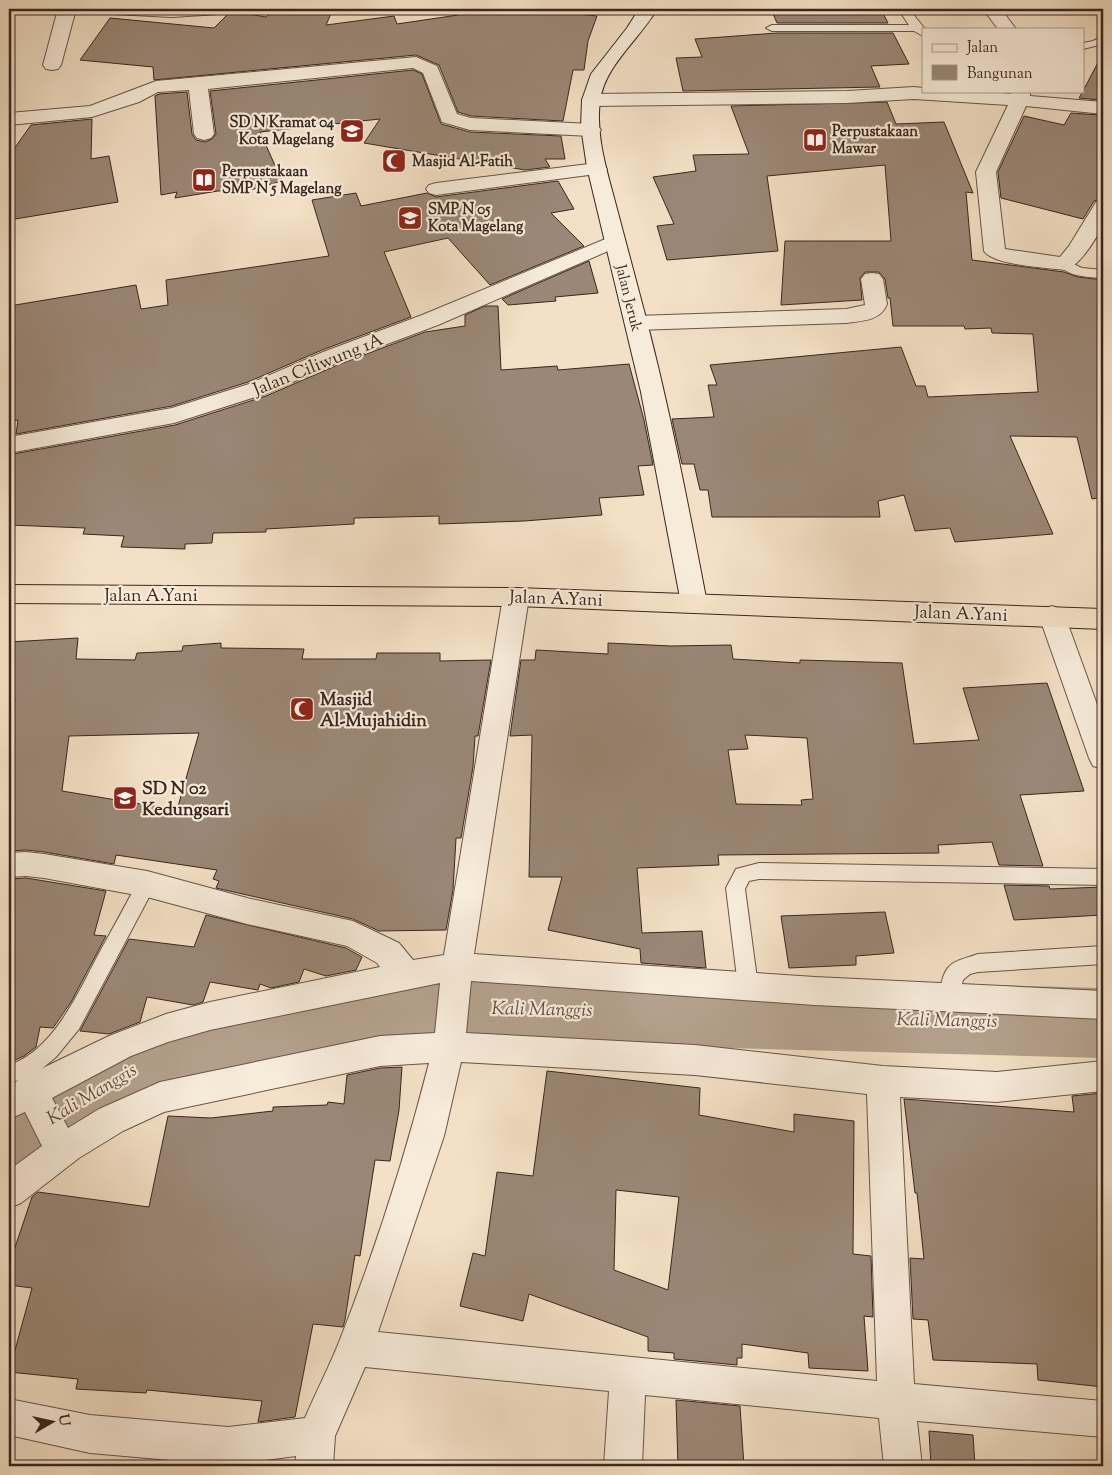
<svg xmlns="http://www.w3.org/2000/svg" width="1112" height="1475" font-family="'Sorts Mill Goudy',serif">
  <rect width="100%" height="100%" fill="#f3e0c6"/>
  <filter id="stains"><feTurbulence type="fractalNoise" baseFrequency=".004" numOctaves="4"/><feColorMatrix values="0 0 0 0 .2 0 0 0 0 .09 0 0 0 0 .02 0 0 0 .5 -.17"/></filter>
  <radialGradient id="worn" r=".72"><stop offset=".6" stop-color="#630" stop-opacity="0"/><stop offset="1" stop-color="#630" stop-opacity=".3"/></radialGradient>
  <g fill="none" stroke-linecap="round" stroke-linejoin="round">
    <!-- river -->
    <path fill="#b4a18d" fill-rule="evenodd" d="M462 971 1103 988V1058L462 1041 296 1068 150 1097 38 1171 9 1182V1098L105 1038 133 1027 296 996Z"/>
  </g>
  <!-- building -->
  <g fill="#9a8776" stroke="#3a261f" fill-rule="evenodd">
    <path d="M298 9H333L326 25 394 16 397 24 458 15 460 9H528L597 16 588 41 584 70H573L563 121 471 116 458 112 439 65 416 55 154 80 153 67 80 60 110 18 214 28 231 11 266 17 273 10 296 14Z"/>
    <path d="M771 9H881L888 23H777Z"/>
    <path d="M777 33H893L909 64 871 66 880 87 683 91 676 58 702 57 695 39Z"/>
    <path d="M1103 53 1100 100 1079 98 1083 91Z"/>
    <path d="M413 70 422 74 441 124 470 132 561 136 565 159H545L550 167 525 170 364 143 380 119 260 132 282 181 254 189 218 191 175 198 177 192 161 195 155 96 159 94 187 92 192 134 196 140 205 142 212 139 216 134 210 91Z"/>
    <path d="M887 102 896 124 944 122 973 193 966 192 972 260 1064 272 1078 277 1103 280V497L1092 499 1077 437 1010 436 1053 534 955 542 950 528 915 531 904 495 878 501 880 517H712L708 490H700L694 464H682L672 419 714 417 708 385H717L710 365 901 347 916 386H925L928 397 1038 392 1033 334 992 333 991 328 965 329 964 326H893L890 298H888L885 279 879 272H865L860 278 862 300 781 305 785 241H891L885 165 767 176 778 251 667 260 657 226 674 224 653 177 696 171 693 155 749 154 731 106Z"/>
    <path d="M1071 113 1099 115 1098 118H1103V198L1094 201 1083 219 1001 198 998 172 1024 116 1064 125Z"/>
    <path d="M92 119 91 159 109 156 118 202 9 220V156L31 125Z"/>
    <path d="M558 181 574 209 551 213 584 246 490 285 448 238 384 252 411 317 322 350 248 382 172 406 16 434 18 420 9 422V306L136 285 141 309 168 305 166 280 329 256 312 200 356 193 361 206 427 193 436 197Z"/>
    <path d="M589 261 598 293 555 297 556 301 508 305 502 299Z"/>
    <path d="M485 306H498L501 370 557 366 558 370 629 364 644 420 653 465 638 466 644 495 599 498 602 515 524 521 439 524V516L354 518V524L266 529V532L213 533 212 543 185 544V549L121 547 124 536 83 534 85 528 9 525V491L13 454 175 425 266 396 340 364 425 332 465 326V315Z"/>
    <path d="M78 638 76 659 135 660 137 653 182 651 183 646 221 643V648L304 649 302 659H376L377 653H440V661L491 660 478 736H475L473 767 461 838H456L453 890 446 930 379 931 353 919 216 888 219 881 213 879 217 870 116 855 114 864 44 852 26 850 9 851V734L15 699 9 700V642ZM199 733 177 810 62 791 69 736Z"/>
    <path d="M608 643 671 646 731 645 733 659 800 663V660L902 663 914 744 979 740 963 688 1047 683 1084 791 1020 795 1043 866 999 865 992 842 938 845 939 853 718 855 719 865 637 868 642 933 702 931 706 968 641 963 640 949 548 930 562 877H529L532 735 510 736 521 660H535L536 650 608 654ZM745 735 807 738 813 799 801 800 802 805 736 804 728 750 748 749Z"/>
    <path d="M26 878 106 891 94 935 106 936 71 1002 53 1028 40 1027 36 1047 24 1056 9 1063V879Z"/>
    <path d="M1004 885 1049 886 1050 889 1103 887V915L1014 920Z"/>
    <path d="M885 912 894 953 856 956V965L789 968 781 916Z"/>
    <path d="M206 915 346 948 362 957 356 970 326 976 304 969 299 982 271 988 260 984 258 990 210 982 203 1002 193 1005 147 997 140 1022 109 1034 80 1031 129 939 194 947Z"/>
    <path d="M402 1067 399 1110 390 1161 375 1160 360 1256 355 1255 345 1320 343 1327 313 1324 295 1417 258 1422 262 1401 147 1390 146 1393 76 1389 78 1379 9 1372 32 1288 9 1285V1265L32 1197 38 1192 149 1207 168 1116 211 1118 273 1111V1107L327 1105 328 1102 344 1104 347 1075 380 1068Z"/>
    <path d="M547 1071 700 1088 699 1115 794 1132V1114L854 1121 853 1254 871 1256 873 1317 864 1316 868 1371 809 1368 808 1353 742 1344V1358H737V1365L674 1359V1353L648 1351V1337L529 1294 523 1321 460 1306 473 1253 485 1256 497 1172 533 1176ZM616 1190 679 1197 668 1290 614 1270Z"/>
    <path d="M1103 1093V1387L1038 1380 1037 1364 933 1360 928 1320 913 1319 910 1258 924 1259 917 1193H915L904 1099 1074 1112 1072 1096Z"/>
    <path d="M676 1400 740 1406 744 1466H678Z"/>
    <path d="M929 1431 973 1435 975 1466H931Z"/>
  </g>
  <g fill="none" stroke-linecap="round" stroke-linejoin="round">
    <defs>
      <g id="service">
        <path d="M898 9H909L925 29 923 36 914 31H772L766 28 772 25H909Z"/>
        <path d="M1103 36V44L1083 49V43L1093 41Z"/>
        <path d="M1065 260 1082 268 1103 270V278C1088 277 1068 277 1058 264Z"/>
        <path d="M759 863 1103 869V885L759 879 749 881 745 889 758 986 755 992 748 995 741 992 738 986 726 888 736 869Z"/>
        <path d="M147 876 154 878 156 884 79 1029 56 1057 33 1076 9 1083V1065C53 1051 78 993 98 955 112 930 126 904 140 878Z"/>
        <path d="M1103 946V964L978 972 970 974 963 980 957 1004 950 1007 943 1004C938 993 941 972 952 964 959 959 970 957 978 954Z"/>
      </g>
      <g id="minor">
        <path d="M58 9H76L61 65 58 69 52 70 46 69 43 65Z"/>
        <path d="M104 9H228L225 13 219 14 172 17 113 14 107 13Z"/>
        <path d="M983 9H1001L1016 29H998Z"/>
        <path d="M416 57 437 66 457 114 471 118 591 124 598 126 601 130 598 134 591 136 470 130 442 122 423 73 413 68 208 89 214 134 211 138 204 140 197 138 194 134 189 90 158 92 139 102 92 117 9 125V113L90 106 156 81Z"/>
        <path d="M914 87 923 88V91H983L1011 94 1012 91H1030V96L1103 102V114L1026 106 996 172 1005 249 1060 257 1069 246 1096 202 1103 200C1103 207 1105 218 1103 224 1097 238 1079 267 1065 270 1047 268 993 265 984 251L976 172 1008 105 914 99 847 103 591 106 584 104 582 100 584 96 591 94 847 91Z"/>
        <path d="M597 163 604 165 607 169 604 173 436 195 429 193 426 189 429 185 436 183Z"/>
        <path d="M615 235 622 237 625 241 622 245 438 325 339 362 265 394 174 423 9 453V437L172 408 249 384 323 352 422 315Z"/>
        <path d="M872 273 879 274 883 279 887 304C881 321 861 321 846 323L636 330 628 328 625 323 628 318 636 316 846 309 865 305 861 279 865 274Z"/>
        <path d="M516 588 525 590 529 597 474 954 815 977 1103 991V1019L815 1005 471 981 466 1033 695 1045 883 1066 997 1072 1103 1061V1091L997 1102 900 1097 914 1384 1103 1401V1437L917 1421 922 1466H884L879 1418 645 1395 642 1466H604L609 1391 365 1367 335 1436 333 1466H295L296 1456 228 1465 90 1453 9 1435V1399L90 1415 228 1427 305 1418C316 1392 329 1367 339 1342 375 1251 405 1157 429 1063L380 1066 164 1112 123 1131 79 1158 21 1203 9 1208V1170L42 1146 25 1112 9 1119V1087L20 1079 109 1036 166 1014 210 1002 380 967 377 963 347 946 247 924 147 897 44 878 26 876 9 877V853L26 852 44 854 147 871 247 898 353 921 399 943 413 960 444 955 503 597 507 590ZM440 983 435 1033 380 1036 160 1082 99 1109 68 1128 52 1098 131 1056 168 1042 210 1030ZM461 1062 695 1075 867 1094 877 1381 378 1332 444 1136Z"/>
        <path d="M1052 606 1061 609 1065 616 1103 721V769L1093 766 1089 758 1039 616 1043 609Z"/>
      </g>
      <path id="secondary" d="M639 9H657C639 40 605 65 600 101 595 137 608 174 617 209 627 247 637 284 647 322 671 415 689 509 707 603L703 610 694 613 685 610 681 603 641 392 587 167 581 127 582 100 591 74 627 28Z"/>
      <path id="trunk" d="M9 585 516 588 1103 609V629L516 606 9 603Z"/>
    </defs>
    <!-- service casing -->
    <use href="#service" stroke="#685449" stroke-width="2"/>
    <!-- minor casing -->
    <use href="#minor" stroke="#685449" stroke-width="2"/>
    <!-- secondary casing -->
    <use href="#secondary" stroke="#3a261f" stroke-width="2"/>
    <!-- trunk casing -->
    <use href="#trunk" stroke="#3a261f" stroke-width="2"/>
    <!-- service -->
    <use href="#service" fill="#f7ebda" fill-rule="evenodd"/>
    <!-- minor -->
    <use href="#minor" fill="#f7ebda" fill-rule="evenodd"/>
    <!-- secondary -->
    <use href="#secondary" fill="#f7ebda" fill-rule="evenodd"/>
    <!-- trunk -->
    <use href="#trunk" fill="#f3e0c6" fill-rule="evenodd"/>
  </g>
  <!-- icons -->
  <defs>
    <symbol id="school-square" viewBox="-11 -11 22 22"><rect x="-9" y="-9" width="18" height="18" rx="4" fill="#8f2418" stroke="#f7ebda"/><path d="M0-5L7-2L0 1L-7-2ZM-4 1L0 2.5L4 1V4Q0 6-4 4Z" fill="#fff"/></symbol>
    <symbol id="library-square" viewBox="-11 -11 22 22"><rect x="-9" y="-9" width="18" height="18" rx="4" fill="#8f2418" stroke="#f7ebda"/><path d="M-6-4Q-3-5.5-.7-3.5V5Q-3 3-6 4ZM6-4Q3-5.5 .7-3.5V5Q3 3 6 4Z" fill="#fff"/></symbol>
    <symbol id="mosque-square" viewBox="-11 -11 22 22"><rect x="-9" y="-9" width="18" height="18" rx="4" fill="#8f2418" stroke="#f7ebda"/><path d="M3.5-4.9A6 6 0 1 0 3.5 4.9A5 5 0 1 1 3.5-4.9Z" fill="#fff"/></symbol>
  </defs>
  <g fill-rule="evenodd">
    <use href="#school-square" x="338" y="117" width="28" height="28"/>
    <use href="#library-square" x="801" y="126" width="28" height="28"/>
    <use href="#mosque-square" x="380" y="147" width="28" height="28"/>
    <use href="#library-square" x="190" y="166" width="28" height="28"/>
    <use href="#school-square" x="396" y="204" width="28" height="28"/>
    <use href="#mosque-square" x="288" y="695" width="28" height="28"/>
    <use href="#school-square" x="111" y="784" width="28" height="28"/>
  </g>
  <g text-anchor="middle" stroke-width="4.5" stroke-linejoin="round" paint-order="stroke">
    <!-- far-poi labels -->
    <g font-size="15" font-weight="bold" fill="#3a261f" stroke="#f7ebda" text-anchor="start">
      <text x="334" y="127" text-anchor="end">SD N Kramat 04<tspan x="334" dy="17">Kota Magelang</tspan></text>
      <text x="832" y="136">Perpustakaan<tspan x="832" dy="17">Mawar</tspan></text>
      <text x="412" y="166">Masjid Al-Fatih</text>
      <text x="222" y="176">Perpustakaan<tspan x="222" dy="17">SMP N 5 Magelang</tspan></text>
      <text x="428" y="214">SMP N 05<tspan x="428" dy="17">Kota Magelang</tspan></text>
    </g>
    <!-- far-street labels -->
    <g font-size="15" fill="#3a261f" stroke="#f7ebda">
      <text transform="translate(629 298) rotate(76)" y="5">Jalan Jeruk</text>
    </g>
    <!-- street labels -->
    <g font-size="18" fill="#3a261f" stroke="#f7ebda">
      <text transform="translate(318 364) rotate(-22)" y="6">Jalan Ciliwung 1A</text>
      <text x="151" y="601">Jalan A.Yani</text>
      <text transform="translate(556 598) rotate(2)" y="6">Jalan A.Yani</text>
      <text transform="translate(961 613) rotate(2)" y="6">Jalan A.Yani</text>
    </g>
    <!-- poi labels -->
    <g font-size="18" font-weight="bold" fill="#3a261f" stroke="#f7ebda" text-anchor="start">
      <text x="320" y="705">Masjid<tspan x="320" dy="21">Al-Mujahidin</tspan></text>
      <text x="142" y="794">SD N 02<tspan x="142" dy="21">Kedungsari</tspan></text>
    </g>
    <!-- water labels -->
    <g font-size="19" font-style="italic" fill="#5f4b40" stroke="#f7ebda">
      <text transform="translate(542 1008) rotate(1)" y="7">Kali Manggis</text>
      <text transform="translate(947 1019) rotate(1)" y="7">Kali Manggis</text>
      <text transform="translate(91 1093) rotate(-31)" y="7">Kali Manggis</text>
    </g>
  </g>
  <!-- margin -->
  <rect width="1112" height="1475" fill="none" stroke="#f3e0c6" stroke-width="30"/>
  <rect x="10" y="10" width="1092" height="1455" fill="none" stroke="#3a261f" stroke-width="2.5"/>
  <rect x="15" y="15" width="1082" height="1445" fill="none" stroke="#3a261f"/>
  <!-- legend -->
  <rect x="922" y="28" width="162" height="65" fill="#f7ebda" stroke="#ab9c8f"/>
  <rect x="932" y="44" width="25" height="8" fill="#f7ebda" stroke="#ab9c8f"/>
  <text x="967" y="52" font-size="15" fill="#3a261f">Jalan</text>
  <rect x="932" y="65" width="25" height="15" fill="#9a8776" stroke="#ab9c8f"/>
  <text x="967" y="78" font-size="15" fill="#3a261f">Bangunan</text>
  <!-- north arrow -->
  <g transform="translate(52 1422) rotate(81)" stroke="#f7ebda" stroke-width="4" paint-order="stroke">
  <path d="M0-4L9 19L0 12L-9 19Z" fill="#3a261f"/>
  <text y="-8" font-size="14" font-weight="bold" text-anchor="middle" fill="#3a261f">U</text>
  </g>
  <rect width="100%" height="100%" filter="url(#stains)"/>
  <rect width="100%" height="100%" fill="url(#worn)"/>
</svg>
